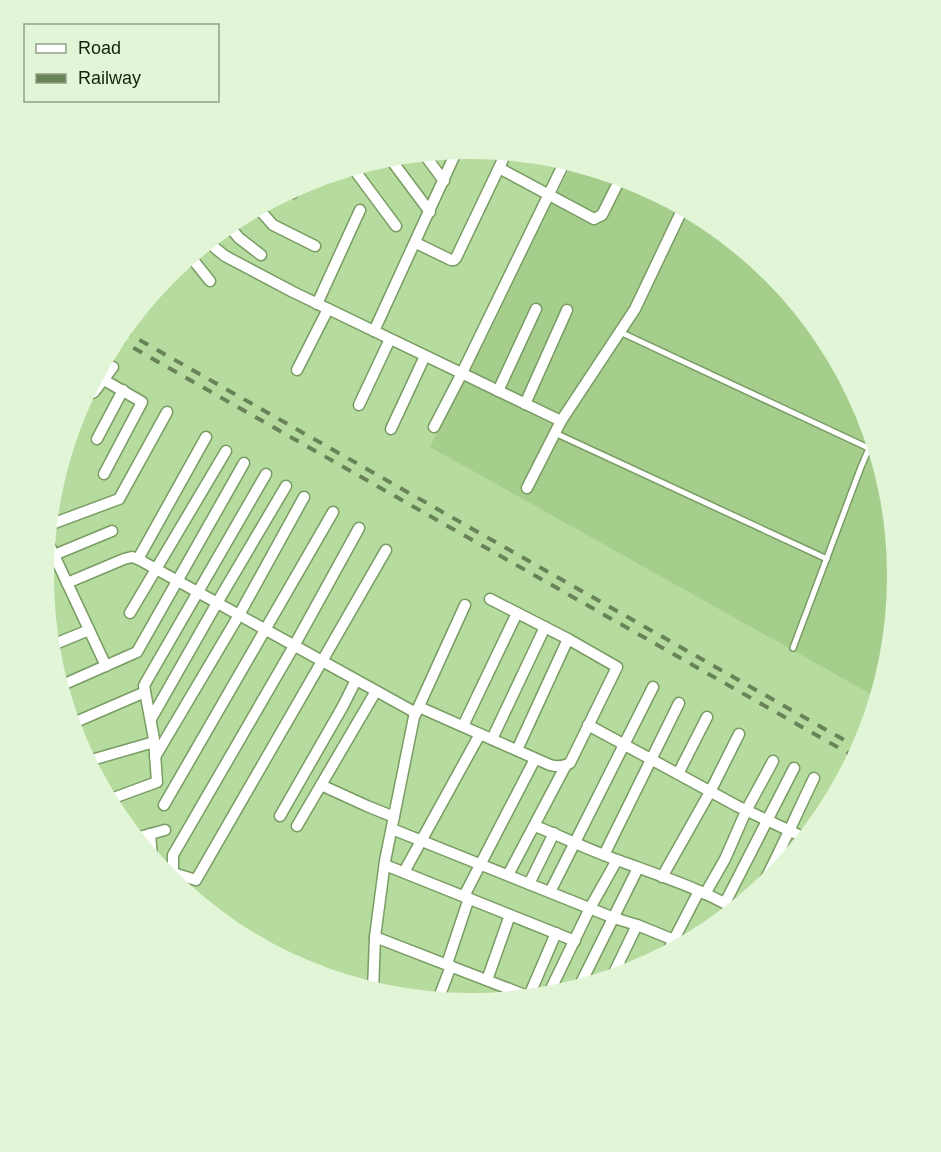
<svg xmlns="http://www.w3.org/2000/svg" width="941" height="1152" font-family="Arial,sans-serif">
  <rect width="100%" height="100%" fill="#b5db9e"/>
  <!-- built -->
  <path fill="#a5ce8d" d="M572 163 634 182 708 221 773 274 826 339 865 413 889 493 897 576 889 660 878 698 430 447Z"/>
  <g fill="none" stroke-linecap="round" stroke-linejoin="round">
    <defs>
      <g id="lane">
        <path d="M620 332 877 452"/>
        <path d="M555 433 827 559"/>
        <path d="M793 648 861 467 873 439"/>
      </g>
      <g id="street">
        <path d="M424 154 444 181"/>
        <path d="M389 157 430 212"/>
        <path d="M353 168 396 226"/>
        <path d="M499 168 594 219 602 215 621 177"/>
        <path d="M322 177 324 179"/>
        <path d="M291 190 293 193"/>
        <path d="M258 208 273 225 315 246"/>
        <path d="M228 225 239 238 261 255"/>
        <path d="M209 241 215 248 225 256 293 292 561 421"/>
        <path d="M416 243 451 260H454L456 258 506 153"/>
        <path d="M190 256 210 281"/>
        <path d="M317 304 360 210"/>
        <path d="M374 331 457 150"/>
        <path d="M297 370 328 309"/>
        <path d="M498 391 536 309"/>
        <path d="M84 397 94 392 113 367"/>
        <path d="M525 404 567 310"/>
        <path d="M359 405 390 339"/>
        <path d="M434 427 462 373 565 161"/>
        <path d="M391 429 425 356"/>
        <path d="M97 439 123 390"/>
        <path d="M104 474 142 402 104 380"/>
        <path d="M527 488 561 421 635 309 683 208"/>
        <path d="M49 525 119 499 167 412"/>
        <path d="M47 540 106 666"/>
        <path d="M54 555 112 531"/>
        <path d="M138 559 206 437"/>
        <path d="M67 583 124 559 132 557 138 559 416 713"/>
        <path d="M130 613 226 451"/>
        <path d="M50 646 89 630"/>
        <path d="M60 686 137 652 244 463"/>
        <path d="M419 707 550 765C557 767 563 767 570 763L617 667 568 639 490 599"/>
        <path d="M151 719 217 603 286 486"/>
        <path d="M71 724 145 692"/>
        <path d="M588 725 737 806 805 838"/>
        <path d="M463 726 517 613"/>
        <path d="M492 739 545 627"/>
        <path d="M517 750 568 639"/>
        <path d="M155 757 239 615 304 497"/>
        <path d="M88 761 154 742"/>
        <path d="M678 774 707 717"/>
        <path d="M321 785 367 806 394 817"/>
        <path d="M108 800 157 782 154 739 144 686 146 682 266 474"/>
        <path d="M164 805 333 512"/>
        <path d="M280 816 343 706 356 680"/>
        <path d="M297 826 376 691"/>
        <path d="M535 826C563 837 591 851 620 861 658 875 699 888 735 909"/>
        <path d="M392 829 614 918 637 925 684 944"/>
        <path d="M150 834 152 858"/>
        <path d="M136 838 165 830"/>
        <path d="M604 855 679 703"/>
        <path d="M385 865 575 941"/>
        <path d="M404 872 480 734"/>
        <path d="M173 873 196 880 386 550"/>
        <path d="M508 875 566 765"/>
        <path d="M662 877 710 792 739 734"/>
        <path d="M173 881V855L294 646 359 528"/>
        <path d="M529 884 554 833"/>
        <path d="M761 888C780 852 796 815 814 778"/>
        <path d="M550 892 653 687"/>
        <path d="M705 894 725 859 746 811 773 761"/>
        <path d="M464 896 535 759"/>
        <path d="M725 903 794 768"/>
        <path d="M375 937 530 997"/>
        <path d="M667 953 699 891"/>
        <path d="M447 964 469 898"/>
        <path d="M612 977 637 925"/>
        <path d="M487 980 510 915"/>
        <path d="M579 987 638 868"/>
        <path d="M373 991 375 937 385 861 414 717 465 605"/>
        <path d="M548 995 590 908 617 860"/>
        <path d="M529 996 556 933"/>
        <path d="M438 1000 451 966"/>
      </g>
    </defs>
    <!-- lane casing -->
    <use href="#lane" stroke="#799c63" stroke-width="8"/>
    <!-- street casing -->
    <use href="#street" stroke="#799c63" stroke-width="13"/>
    <!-- lane -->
    <use href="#lane" stroke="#fff" stroke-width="5"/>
    <!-- street -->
    <use href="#street" stroke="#fff" stroke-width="10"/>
    <!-- rail -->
    <g stroke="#698358" stroke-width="4" stroke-dasharray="10 10" stroke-linecap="butt">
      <path d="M122 330 860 749"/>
      <path d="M116 338 855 757"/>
    </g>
  </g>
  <!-- crop -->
  <path d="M0 0H941V1152H0ZM470 159H471A416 416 0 0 1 887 575V577A416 416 0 0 1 471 993H470A416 416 0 0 1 54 577V575A416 416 0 0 1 470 159Z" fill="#e2f5d7" fill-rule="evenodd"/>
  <!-- legend -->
  <rect x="24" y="24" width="195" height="78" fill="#e2f5d7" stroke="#90a185" stroke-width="1.5"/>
  <rect x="36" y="44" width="30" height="9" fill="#ffffff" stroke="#90a185" stroke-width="1.5"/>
  <text x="78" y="54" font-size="18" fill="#14220a">Road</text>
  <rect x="36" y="74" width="30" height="9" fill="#698358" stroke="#90a185" stroke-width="1.5"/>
  <text x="78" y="84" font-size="18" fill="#14220a">Railway</text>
</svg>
